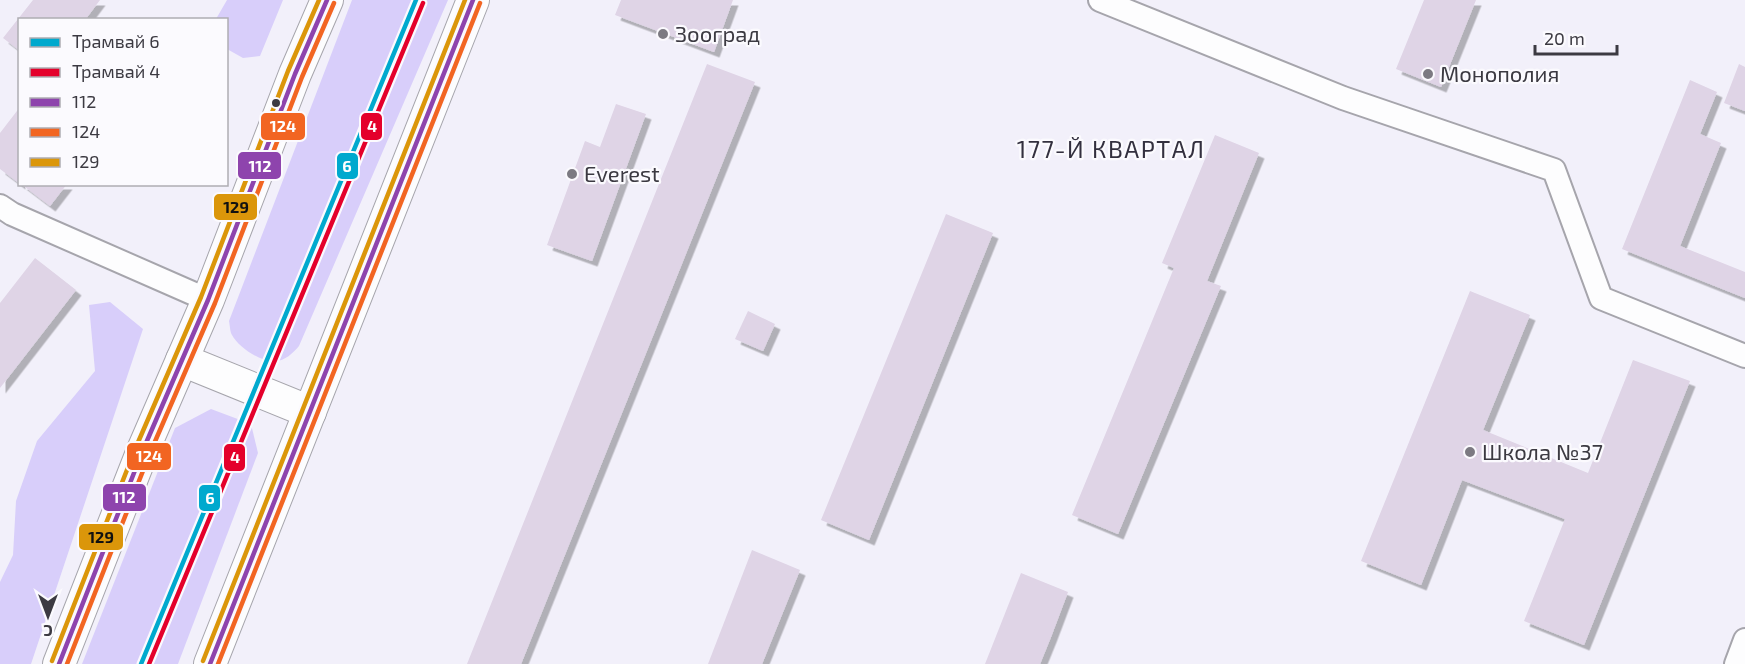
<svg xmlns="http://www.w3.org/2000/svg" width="1745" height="664" font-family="'Exo 2',sans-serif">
  <defs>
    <filter id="shadow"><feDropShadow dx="5.5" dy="5.5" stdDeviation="0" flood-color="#0004"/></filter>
  </defs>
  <rect width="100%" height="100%" fill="#f2f0fa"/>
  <!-- green -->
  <g fill="#d8cefa">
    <path d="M227 0H283L260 56 243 58 227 49 226 20 216 19Z"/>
    <path d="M352 0H448L299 346C293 353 285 361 275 361 262 363 238 347 232 335 230 332 230 326 229 321Z"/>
    <path d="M110 302 143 329 31 664H0V582L13 555 16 501 37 441 95 371 89 305Z"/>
    <path d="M211 409 251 424 258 453 178 664H82L175 428Z"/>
  </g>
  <!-- building -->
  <g fill="#dfd4e6" filter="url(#shadow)">
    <path d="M33 0H100L85 20H20V51L3 38Z"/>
    <path d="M621 0H733L714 52 615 15Z"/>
    <path d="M1424 0H1476L1441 87 1396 69Z"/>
    <path d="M707 64 755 82 673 286 521 664H467Z"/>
    <path d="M1739 64 1745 67V111L1724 103Z"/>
    <path d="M1690 80 1717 92 1700 134 1721 143 1680 246 1745 272V298L1622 249Z"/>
    <path d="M616 104 646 114 592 261 547 245 585 141 600 147Z"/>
    <path d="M20 107V184L0 169V133Z"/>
    <path d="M1215 135 1259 153 1207 281 1221 286 1118 534 1072 515 1174 268 1162 263Z"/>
    <path d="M21 184H67L50 206Z"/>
    <path d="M946 214 993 233 869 540 821 520Z"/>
    <path d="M35 258 76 290 0 388V303Z"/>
    <path d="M1470 291 1530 315 1483 430 1588 473 1633 360 1690 381 1584 645 1524 621 1565 519 1462 480 1421 585 1361 561Z"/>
    <path d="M748 311 775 324 763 351 735 339Z"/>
    <path d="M752 550 800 570 762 664H708Z"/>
    <path d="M1021 573 1068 592 1051 637 1040 664H985Z"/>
  </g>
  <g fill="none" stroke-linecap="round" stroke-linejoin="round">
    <defs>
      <g id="street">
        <path d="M1100 0 1343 98 1554 170 1601 298 1745 356"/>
        <path d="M0 206 12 214 208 300"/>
        <path d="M1736 664 1745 640"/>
      </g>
      <g id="secondary">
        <path d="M182 360 310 412"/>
        <path d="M59 664 143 450 208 300 295 74 327 0"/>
        <path d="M210 664 473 0"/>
      </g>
    </defs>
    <!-- street casing -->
    <use href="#street" stroke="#a6a5ac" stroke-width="26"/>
    <!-- secondary casing -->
    <use href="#secondary" stroke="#a6a5ac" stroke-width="34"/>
    <!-- street -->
    <use href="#street" stroke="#fdfdfe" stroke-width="22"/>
    <!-- secondary -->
    <use href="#secondary" stroke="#fdfdfe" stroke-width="32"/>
    <defs>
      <g id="bus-1">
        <path d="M59 664 143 450 208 300 295 74 327 0"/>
        <path d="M210 664 473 0"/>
      </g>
      <g id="bus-2">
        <path d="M67 664 150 453 215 303 302 77 334 3"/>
        <path d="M218 664 480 3"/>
      </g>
      <g id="bus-3">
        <path d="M52 661 136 447 201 297 288 71 319 0"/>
        <path d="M203 661 465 0"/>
      </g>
    </defs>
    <!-- bus-1 casing -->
    <use href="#bus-1" stroke="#fbfafe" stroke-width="9"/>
    <!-- bus-2 casing -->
    <use href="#bus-2" stroke="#fbfafe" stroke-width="9"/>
    <!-- bus-3 casing -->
    <use href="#bus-3" stroke="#fbfafe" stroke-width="9"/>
    <!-- bus-1 -->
    <use href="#bus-1" stroke="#8e44ad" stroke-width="4.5"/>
    <!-- bus-2 -->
    <use href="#bus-2" stroke="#f26522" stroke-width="4.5"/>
    <!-- bus-3 -->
    <use href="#bus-3" stroke="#db960a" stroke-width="4.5"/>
    <defs>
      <path id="tram-1" d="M141 664 416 0"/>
      <path id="tram-2" d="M149 664 423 3"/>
    </defs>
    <!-- tram-1 casing -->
    <use href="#tram-1" stroke="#fbfafe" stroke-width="9"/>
    <!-- tram-2 casing -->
    <use href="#tram-2" stroke="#fbfafe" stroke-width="9"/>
    <!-- tram-1 -->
    <use href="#tram-1" stroke="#00a9ce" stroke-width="4.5"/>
    <!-- tram-2 -->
    <use href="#tram-2" stroke="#e4002b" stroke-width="4.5"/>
  </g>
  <!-- markers -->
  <g fill="#7c7a82" stroke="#fbfafe" stroke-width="2">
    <circle cx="663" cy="34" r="6"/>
    <circle cx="1428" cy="74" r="6"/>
    <circle cx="572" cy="174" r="6"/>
    <circle cx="1470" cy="452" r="6"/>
  </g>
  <circle fill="#3c3a42" stroke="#fbfafe" stroke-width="2" cx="276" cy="103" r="5"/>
  <g text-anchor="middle" stroke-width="4.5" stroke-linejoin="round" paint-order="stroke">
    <!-- poi labels -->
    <g font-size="22" fill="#3c3a42" stroke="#fbfafe" text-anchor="start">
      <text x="675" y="42">Зооград</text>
      <text x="1440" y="82">Монополия</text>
      <text x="584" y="182">Everest</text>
      <text x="1482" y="460">Школа №37</text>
    </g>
    <!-- neighbourhood labels -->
    <g font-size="24" letter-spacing="1.5" fill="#33303f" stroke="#fbfafe">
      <text x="1111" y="158">177-Й КВАРТАЛ</text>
    </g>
  </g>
  <g stroke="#fbfafe" stroke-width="2">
    <rect x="260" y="112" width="46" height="29" rx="6" fill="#f26522"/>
    <rect x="360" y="112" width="23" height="29" rx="6" fill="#e4002b"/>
    <rect x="237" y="151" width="45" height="29" rx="6" fill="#8e44ad"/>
    <rect x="336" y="152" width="23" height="28" rx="6" fill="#00a9ce"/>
    <rect x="213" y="193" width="45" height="28" rx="6" fill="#db960a"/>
    <rect x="126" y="442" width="46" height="29" rx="6" fill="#f26522"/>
    <rect x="223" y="443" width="23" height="29" rx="6" fill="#e4002b"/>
    <rect x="102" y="483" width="45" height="29" rx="6" fill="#8e44ad"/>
    <rect x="198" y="484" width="23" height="28" rx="6" fill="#00a9ce"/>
    <rect x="78" y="523" width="46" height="28" rx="6" fill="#db960a"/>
  </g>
  <g font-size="16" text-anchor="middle" font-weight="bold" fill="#fff">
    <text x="283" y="132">124</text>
    <text x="372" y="132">4</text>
    <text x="260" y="172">112</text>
    <text x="347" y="172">6</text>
    <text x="149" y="462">124</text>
    <text x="235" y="463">4</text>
    <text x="124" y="503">112</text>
    <text x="210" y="504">6</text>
  </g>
  <g font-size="16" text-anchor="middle" font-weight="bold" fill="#111">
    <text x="236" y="213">129</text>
    <text x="101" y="543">129</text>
  </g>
  <!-- legend -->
  <rect x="18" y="18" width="210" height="168" fill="#fbfafe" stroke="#afadb3" stroke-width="1.5"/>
  <rect x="30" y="38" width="30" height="9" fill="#00a9ce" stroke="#afadb3" stroke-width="1.5"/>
  <text x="72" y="48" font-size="18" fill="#3c3a42">Трамвай 6</text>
  <rect x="30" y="68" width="30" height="9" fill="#e4002b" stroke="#afadb3" stroke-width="1.5"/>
  <text x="72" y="78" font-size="18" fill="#3c3a42">Трамвай 4</text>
  <rect x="30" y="98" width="30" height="9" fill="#8e44ad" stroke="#afadb3" stroke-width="1.5"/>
  <text x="72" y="108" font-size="18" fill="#3c3a42">112</text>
  <rect x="30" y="128" width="30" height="9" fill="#f26522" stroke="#afadb3" stroke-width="1.5"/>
  <text x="72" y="138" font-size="18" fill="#3c3a42">124</text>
  <rect x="30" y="158" width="30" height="9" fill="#db960a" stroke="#afadb3" stroke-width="1.5"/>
  <text x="72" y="168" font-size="18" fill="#3c3a42">129</text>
  <!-- north arrow -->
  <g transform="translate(48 616) rotate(180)" stroke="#fbfafe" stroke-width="4.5" paint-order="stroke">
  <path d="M0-4.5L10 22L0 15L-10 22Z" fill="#3c3a42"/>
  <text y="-9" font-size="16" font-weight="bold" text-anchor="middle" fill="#3c3a42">С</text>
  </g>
  <!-- scale -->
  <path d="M1535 45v9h82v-9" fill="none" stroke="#3c3a42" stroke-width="3"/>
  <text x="1544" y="45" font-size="18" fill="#3c3a42" stroke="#fbfafe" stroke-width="4.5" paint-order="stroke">20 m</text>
</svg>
